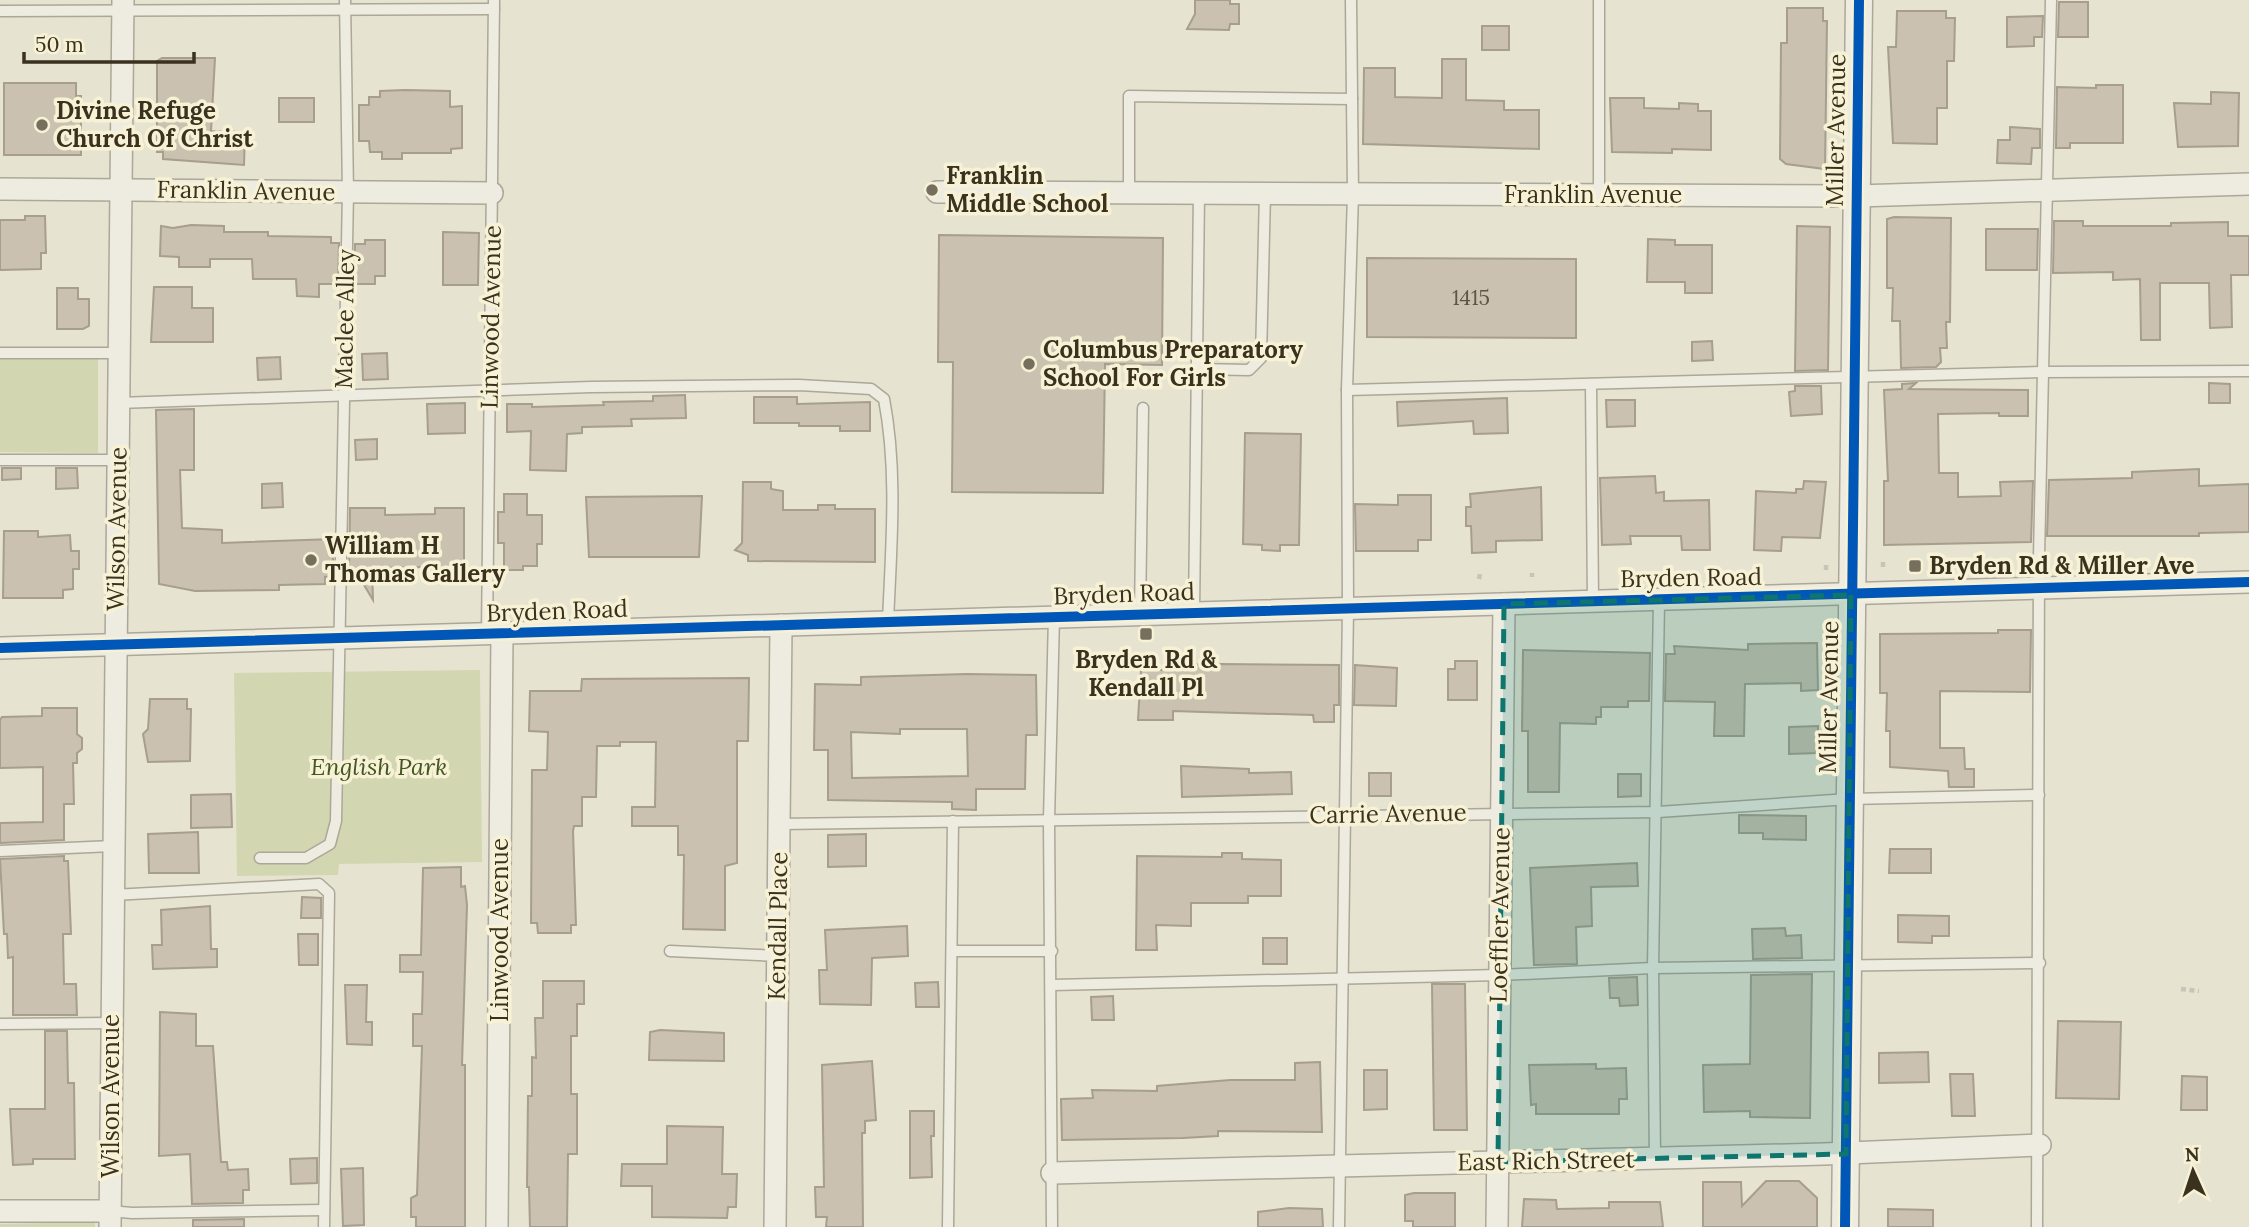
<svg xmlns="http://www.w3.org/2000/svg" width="2249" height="1227" font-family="Lora,serif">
  <rect width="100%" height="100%" fill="#e6e3d0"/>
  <!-- green -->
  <g fill="#d2d7b2">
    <path d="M0 358 98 359V453L0 452Z"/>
    <path d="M480 670 482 862 339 864 338 875 237 876 234 673Z"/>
    <path d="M95 1222V1227H0V1224Z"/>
  </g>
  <!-- building -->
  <g fill="#cac1b0" stroke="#a79e8e" stroke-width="2" fill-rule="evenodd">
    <path d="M1195 0H1230V4H1239V24H1230L1229 30 1187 29 1195 14Z"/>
    <path d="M2059 2H2088V37H2058Z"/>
    <path d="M1787 8H1823V21H1827L1825 169 1786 164 1780 159 1781 43H1787Z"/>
    <path d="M1897 11H1946V18H1955L1954 61H1947V108H1937V144L1893 143 1888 47H1896Z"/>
    <path d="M2043 16 2042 37H2034V46L2007 47V17Z"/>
    <rect x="1482" y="26" width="27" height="24"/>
    <path d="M162 58H215L211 131 245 132 244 165 163 159V152H157V61Z"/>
    <path d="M1442 59H1466V100L1504 101V110H1539V149L1363 144 1364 68H1395V97L1442 98Z"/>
    <path d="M4 83H76V96H81V155H4Z"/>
    <path d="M2096 85H2123V143H2070V148H2056L2057 87 2096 88Z"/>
    <path d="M405 90 450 91V107L462 106V148L451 149V153H402V159H382V152H370L369 141H359V105H369V97H380V91Z"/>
    <path d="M2211 92 2239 93 2238 146 2178 147 2174 103 2211 104Z"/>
    <rect x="279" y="98" width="35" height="24"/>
    <path d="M1610 98H1644V108L1679 109V103L1698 104V111H1711V150L1672 149V153L1612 152Z"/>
    <path d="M2010 127 2040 129V148H2032L2031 164 1997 163 1998 140H2010Z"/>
    <path d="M25 216H45L46 253H41V269L0 270V220H25Z"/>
    <path d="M1894 217 1951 218 1950 322H1946L1947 348H1940L1941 362 1936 367 1901 368 1900 321H1892L1893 288H1887V219Z"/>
    <path d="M2054 221H2083V226H2171V223L2228 222V236H2249V275H2231L2232 327 2210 328 2209 283H2160V340H2141L2140 279 2113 280V272L2053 273Z"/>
    <path d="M191 225 224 226V232H268V236L331 237V243H339L338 284H319V297L297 296 296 279H253L252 259H210V267H179V257L160 256 161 226 173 228Z"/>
    <path d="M1797 226 1830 227 1828 370 1795 371Z"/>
    <path d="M1986 229H2038L2037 270H1986Z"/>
    <path d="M443 232 479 233 478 285H443Z"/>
    <path d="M939 235 1163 238 1162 365 1105 364 1103 493 952 492 953 362H938Z"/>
    <path d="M1648 239 1675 240V245H1712V293H1685V282H1647Z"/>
    <path d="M365 240H385V276H375V284H354L355 244H365Z"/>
    <path d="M1367 258 1576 259V338L1367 337Z"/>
    <path d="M154 287H192V308H213V342H151Z"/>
    <path d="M57 288H78V299H89V326L83 329H57Z"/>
    <path d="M1712 341 1713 360 1692 361V342Z"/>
    <path d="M387 353 388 379 363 380 362 354Z"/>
    <path d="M280 357 281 379 258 380 257 358Z"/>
    <path d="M1916 383 1909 389 2028 390V416H1999V413L1938 414 1939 473H1958V497L2001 496 2000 482 2033 481 2031 542 1884 545V481H1888L1884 390 1902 389V384Z"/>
    <path d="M2209 383 2230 384V403H2209Z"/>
    <path d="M1795 386H1821L1822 414 1791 416 1789 392 1795 391Z"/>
    <path d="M685 395 686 418 631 419 632 426 582 427V433L567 434 566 471 530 470 531 431 507 432V404H532V407L604 405 603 402 653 401V396Z"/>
    <path d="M754 397H797V404L870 402V431H840V426H799V423H754Z"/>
    <path d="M1507 398 1508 433 1474 434 1473 421 1398 426 1397 402Z"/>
    <path d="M1606 400H1635V426L1607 427Z"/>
    <path d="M465 403V433L428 434 427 404Z"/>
    <path d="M194 409V470H180L182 528 222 530V543L333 539V576L325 577V584L279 585V590L195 591 159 584 156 410Z"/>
    <path d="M1245 433 1301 434 1299 545H1280V551L1262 550V545L1243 544Z"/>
    <path d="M377 439V459L356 460 355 440Z"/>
    <path d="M2 468H21V479L2 480Z"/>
    <path d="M56 468H77L78 488 56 489Z"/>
    <path d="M2199 469V486L2249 484V532L2199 533V536H2047L2049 480 2132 478V472Z"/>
    <path d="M1655 476 1656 493 1664 492V501L1709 500 1710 550H1682L1681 536H1630L1631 544 1602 545 1600 478Z"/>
    <path d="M1804 481 1826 482 1820 538 1782 537 1781 551 1754 550 1756 491 1796 493V489H1803Z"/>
    <path d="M743 482H771V489L783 491V510H818V505H835V509H875V562L748 561V555L735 550 742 543Z"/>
    <path d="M282 483 283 507 262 508V484Z"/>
    <path d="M1541 487 1542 540 1496 541V552L1472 553 1471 526H1466V507H1471L1470 494Z"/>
    <path d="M504 494H527V515H542V544H537V566H523V570H504V543H498V512H504Z"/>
    <path d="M1398 495H1431V540H1418V551H1356L1355 504 1398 505Z"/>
    <path d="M702 496 699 557H589L586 497Z"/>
    <path d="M350 508H385V515L435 514V508H464V564L455 563V575L424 574 425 567 372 568 373 600 358 575H349Z"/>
    <path d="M4 531H38V537L70 535 71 551H79V569H73V589L63 590V598H3Z"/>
    <path d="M1998 630H2031L2030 692 1940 691V748H1964L1965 769H1974V787H1949L1948 771 1890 767V731H1886L1887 693H1880V634L1998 633Z"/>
    <path d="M1817 643 1818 690 1801 691V683L1745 684 1744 736H1714L1715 702 1665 701 1666 654H1675L1674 646 1748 650V644Z"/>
    <path d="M1523 650 1650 653 1649 701H1628V707H1601V717H1596V724L1560 723 1559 792H1528V731H1522Z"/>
    <path d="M1455 661H1477V700H1448V669H1455Z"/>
    <path d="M1220 664 1339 665V705H1334V722H1314L1313 715 1203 712 1173 711V720H1138L1141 670H1179V665Z"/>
    <path d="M1355 665 1397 668 1396 706 1354 705Z"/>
    <path d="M967 674 1036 675 1037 735H1026L1025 789H976V810L952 809V802L828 800V750H814L815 684 861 685V677ZM900 729H967L968 776 852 778 851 732 900 734Z"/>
    <path d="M749 678 748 741H737V863L725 866V930L683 929 684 855H678V826H632V807H655L656 742H620V746H597L596 797H582V826H574L573 831 576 925H571V933H538L537 923H531L532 770H547L548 732 529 731 530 691H581L582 679Z"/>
    <path d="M150 699H187V709H191L190 761 148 762 143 734 148 729Z"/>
    <path d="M42 708H77V734L82 738V749L77 753V763H73L74 804H64V840L0 843V823L43 822V767L0 768V720L2 717 42 716Z"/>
    <path d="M1818 726V753L1789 754V727Z"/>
    <path d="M1181 766 1249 769V773L1291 772 1292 794 1182 797Z"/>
    <rect x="1369" y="773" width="22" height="23"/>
    <path d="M1618 774H1641V796L1618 797Z"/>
    <path d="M231 794 232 827 191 828V795Z"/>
    <path d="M1739 815 1806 816V840L1763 839V833H1739Z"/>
    <path d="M198 832 199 873H149L148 834Z"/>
    <path d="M866 834V866L828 867V835Z"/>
    <path d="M1890 849H1931V873H1889Z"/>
    <path d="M1222 853H1242V859L1281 860V896H1248V903H1191V926L1156 925 1157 950H1136L1137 856 1222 857Z"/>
    <path d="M64 856V861H68L71 934H63L64 984H76L77 1015H13V957L8 958 7 934H4L0 859Z"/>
    <path d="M1637 863 1638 886 1591 887 1592 926 1576 927 1577 964 1534 965 1530 868Z"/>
    <path d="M461 867V887L465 886 467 905 462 1065H465V1227H416V1217H411V1198L417 1195 422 1046H413V1014H422L423 972H400V955H421L423 868Z"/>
    <path d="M302 897 321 898V918H301Z"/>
    <path d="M210 906 211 949H217V967L153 969 152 945H162L161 910Z"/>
    <path d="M1898 915 1949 916V936H1932V943L1898 942Z"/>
    <path d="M907 926 908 956 872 958 871 1005 820 1004 819 970H827L825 930Z"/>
    <path d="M1785 928 1786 936 1801 935 1802 958 1753 959 1752 929Z"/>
    <path d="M298 934H318V965H299Z"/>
    <rect x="1263" y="938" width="24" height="26"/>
    <path d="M1812 974 1810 1118 1750 1117V1111L1704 1112 1703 1065 1750 1064 1751 975Z"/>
    <path d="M1637 977 1638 1005 1620 1006 1619 998H1610L1609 978Z"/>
    <path d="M543 981H584V1004H577V1036H571V1094H577V1154H568L567 1227H530L529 1187H527L528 1096H532V1057L536 1058 535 1018H543Z"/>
    <path d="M938 982 939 1007H916L915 983Z"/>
    <path d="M1432 984H1465L1467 1130H1434Z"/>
    <path d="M345 985H367L366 1022H372V1045L347 1044Z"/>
    <path d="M1113 996 1114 1020H1092L1091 997Z"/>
    <path d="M160 1012 196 1014V1046H213L221 1162H227L228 1170 248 1169 249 1190H243V1203L192 1204 190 1154 159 1156Z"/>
    <path d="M2058 1021 2121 1022 2119 1099 2056 1098Z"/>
    <path d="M660 1030 724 1033V1061L649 1060 650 1032Z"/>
    <path d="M45 1031H67L68 1083H74L75 1159H33V1164L13 1165 10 1109H45Z"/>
    <path d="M1928 1052 1929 1082 1879 1083V1053Z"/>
    <path d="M872 1061 876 1120 865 1121V1133H862L863 1227H826L827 1217H816L815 1187H824L822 1065Z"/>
    <path d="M1320 1062 1322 1132 1218 1131V1136L1183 1138 1062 1140 1061 1099 1093 1098 1092 1090 1157 1091V1086L1230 1080H1295V1063Z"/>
    <path d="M1596 1064V1069L1626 1068 1627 1099H1619V1114H1536V1104L1531 1105 1529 1065Z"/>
    <path d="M1364 1070H1387V1109L1364 1110Z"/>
    <path d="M1950 1074H1973L1975 1116H1952Z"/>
    <path d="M2182 1076 2207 1077V1110H2181Z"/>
    <path d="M910 1111H934V1136H931L932 1177 910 1178Z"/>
    <path d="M667 1126 723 1127 722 1174H737L736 1207H728L727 1218 652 1217V1186H621L622 1164H667Z"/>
    <path d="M317 1158V1183L291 1184 290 1159Z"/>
    <path d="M363 1168 364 1225 343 1226 341 1169Z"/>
    <path d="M1766 1181H1799L1817 1198V1227H1703V1182H1741L1742 1206Z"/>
    <path d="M1414 1193H1455V1227H1413V1221H1405V1195Z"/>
    <path d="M1524 1199 1556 1200 1557 1209 1609 1208V1202H1660L1663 1227H1522Z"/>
    <path d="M1289 1208 1322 1209 1323 1227H1258V1212Z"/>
    <path d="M1888 1209 1933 1210V1227H1888Z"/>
    <path d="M244 1219V1227H193V1220Z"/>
  </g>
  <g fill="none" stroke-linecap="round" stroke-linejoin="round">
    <defs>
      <g id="service">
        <path d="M1599 0V195"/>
        <path d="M0 11 494 9"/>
        <path d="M1129 193V96L1352 99"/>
        <path d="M0 353H119"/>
        <path d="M1197 369 1249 370 1261 358 1265 193"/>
        <path d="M1591 384 1593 602"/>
        <path d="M1347 390 2043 372 2249 371"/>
        <path d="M118 403 591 387 799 385 871 389 884 399C898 472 891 548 888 622"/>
        <path d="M0 460H118"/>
        <path d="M1194 613 1199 193"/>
        <path d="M1140 614 1143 408"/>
        <path d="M487 634 494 0"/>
        <path d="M779 824 1658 812 1849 799 2039 795"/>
        <path d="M0 851 113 846"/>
        <path d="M260 858H306L330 844 336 821 348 192 345 0"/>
        <path d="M113 895 319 884 329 893 324 1227"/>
        <path d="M670 951 778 956"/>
        <path d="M952 951H1052"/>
        <path d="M1052 985 1500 975 1653 968 2040 963"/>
        <path d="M0 1024 112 1023"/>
        <path d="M1655 1158 1653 968 1659 600"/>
        <path d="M110 1211 132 1213 324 1210"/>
        <path d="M948 1227 953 821"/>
        <path d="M1052 1227 1049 820 1054 617"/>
        <path d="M1339 1227 1348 608 1347 390 1353 194 1351 0"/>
        <path d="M2037 1227 2039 557 2051 0"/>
      </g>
      <g id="minor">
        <path d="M0 189 492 193"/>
        <path d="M937 192 1857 196 2249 184"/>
        <path d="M0 648 2249 582"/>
        <path d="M1052 1173 1824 1154 2040 1145"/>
        <path d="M0 1211H110"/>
        <path d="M110 1227 123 0"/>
        <path d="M497 1227 502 633"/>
        <path d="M775 1227 781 625"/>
        <path d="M1497 1227 1504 604"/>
      </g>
      <path id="tertiary" d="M1845 1227 1859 0"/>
    </defs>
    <!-- service casing -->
    <use href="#service" stroke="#aca798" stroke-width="13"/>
    <!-- minor casing -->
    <use href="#minor" stroke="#aca798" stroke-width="24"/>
    <!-- tertiary casing -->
    <use href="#tertiary" stroke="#aca798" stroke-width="29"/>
    <!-- path -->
    <g stroke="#c7c4b8" stroke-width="4.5" stroke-dasharray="5 3.5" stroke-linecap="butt">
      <path d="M1883 562V568"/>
      <path d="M1826 570V564"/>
      <path d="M1532 573V577"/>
      <path d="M1479 579 1480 574"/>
      <path d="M2181 989 2199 991"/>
    </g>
    <!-- service -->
    <use href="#service" stroke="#eeece1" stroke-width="10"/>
    <!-- minor -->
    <use href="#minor" stroke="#eeece1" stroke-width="21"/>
    <!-- tertiary -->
    <use href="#tertiary" stroke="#eeece1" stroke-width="26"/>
    <defs>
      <g id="cycleway">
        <path d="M0 648 2249 582"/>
        <path d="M1845 1227 1859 0"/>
      </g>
    </defs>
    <!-- cycleway casing -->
    <use href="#cycleway" stroke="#f7f2d5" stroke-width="15"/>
    <!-- cycleway -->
    <use href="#cycleway" stroke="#0057b8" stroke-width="10"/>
  </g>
  <!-- marked area -->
  <path fill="#0f766e" fill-opacity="0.2" stroke="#0f766e" stroke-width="5" stroke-dasharray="14 9" stroke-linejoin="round" d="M1851 595 1846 1154 1498 1162 1504 604Z"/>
  <!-- markers -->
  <g fill="#776f5d" stroke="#f7f2d5" stroke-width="2.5">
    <circle cx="42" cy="125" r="7"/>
    <circle cx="932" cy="190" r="7"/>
    <circle cx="1029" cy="364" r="7"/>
    <circle cx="311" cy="560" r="7"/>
    <rect x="1908" y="559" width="14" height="14" rx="3.5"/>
    <rect x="1139" y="627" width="14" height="14" rx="3.5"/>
  </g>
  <g text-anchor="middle" stroke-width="7" stroke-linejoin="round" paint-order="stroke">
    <!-- number labels -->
    <g font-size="21" fill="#5f5543">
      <text x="1471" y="305">1415</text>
    </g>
    <!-- poi labels -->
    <g font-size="24" font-weight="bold" fill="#3b311f" stroke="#f7f2d5" text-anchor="start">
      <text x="56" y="119">Divine Refuge<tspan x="56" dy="28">Church Of Christ</tspan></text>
      <text x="946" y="184">Franklin<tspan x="946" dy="28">Middle School</tspan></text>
      <text x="1043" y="358">Columbus Preparatory<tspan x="1043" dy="28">School For Girls</tspan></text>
      <text x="325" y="554">William H<tspan x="325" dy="28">Thomas Gallery</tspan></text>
      <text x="1929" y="574">Bryden Rd &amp; Miller Ave</text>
      <text x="1146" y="668" text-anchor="middle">Bryden Rd &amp;<tspan x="1146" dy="28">Kendall Pl</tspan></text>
    </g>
    <!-- street labels -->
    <g font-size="24" fill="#3b311f" stroke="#f7f2d5">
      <text transform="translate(1836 130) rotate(-89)" y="8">Miller Avenue</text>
      <text transform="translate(246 191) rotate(1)" y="8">Franklin Avenue</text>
      <text x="1593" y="203">Franklin Avenue</text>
      <text transform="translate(491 317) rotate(-89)" y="8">Linwood Avenue</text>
      <text transform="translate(345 319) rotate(-89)" y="8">Maclee Alley</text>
      <text transform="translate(117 529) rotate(-89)" y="8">Wilson Avenue</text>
      <text transform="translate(1691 578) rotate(-1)" y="8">Bryden Road</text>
      <text transform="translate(1124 594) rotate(-2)" y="8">Bryden Road</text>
      <text transform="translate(557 611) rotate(-2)" y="8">Bryden Road</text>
      <text transform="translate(1829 697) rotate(-89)" y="8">Miller Avenue</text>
      <text transform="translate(1388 814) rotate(-1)" y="8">Carrie Avenue</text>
      <text transform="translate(1500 915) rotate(-89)" y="8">Loeffler Avenue</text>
      <text transform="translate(778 926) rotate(-89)" y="8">Kendall Place</text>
      <text transform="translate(500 930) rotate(-90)" y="8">Linwood Avenue</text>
      <text transform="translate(111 1096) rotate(-90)" y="8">Wilson Avenue</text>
      <text transform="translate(1546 1161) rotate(-1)" y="8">East Rich Street</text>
    </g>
    <!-- park labels -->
    <g font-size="24" font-style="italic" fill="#445825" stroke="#f7f2d5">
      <text x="379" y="775">English Park</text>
    </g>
  </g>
  <!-- north arrow -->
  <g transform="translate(2193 1171) rotate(357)" stroke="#f7f2d5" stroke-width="5" paint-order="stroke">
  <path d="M0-5L12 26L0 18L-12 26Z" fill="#3b311f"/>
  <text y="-10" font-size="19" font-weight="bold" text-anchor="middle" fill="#3b311f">N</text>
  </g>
  <!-- scale -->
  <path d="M24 52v10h170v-10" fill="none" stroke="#3b311f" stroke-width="3.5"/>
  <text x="35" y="52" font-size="21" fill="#3b311f" stroke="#f7f2d5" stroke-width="5" paint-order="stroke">50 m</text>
</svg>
